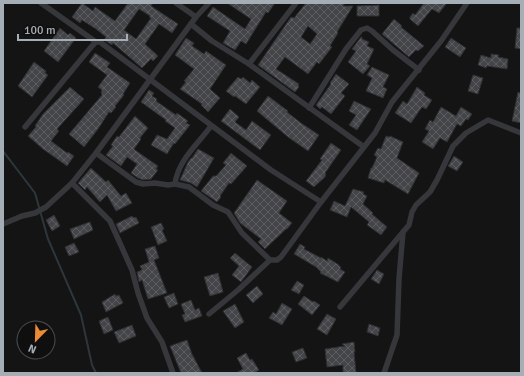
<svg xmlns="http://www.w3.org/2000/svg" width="524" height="376" font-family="Signika,sans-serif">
  <defs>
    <pattern id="building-cross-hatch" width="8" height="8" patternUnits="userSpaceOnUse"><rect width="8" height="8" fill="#434548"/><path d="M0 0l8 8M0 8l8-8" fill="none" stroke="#5b5d60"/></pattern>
  </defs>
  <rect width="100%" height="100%" fill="#141415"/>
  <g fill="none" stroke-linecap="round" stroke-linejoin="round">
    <!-- stream -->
    <path stroke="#2d373b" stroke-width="2" d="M3 151 35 193 48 239 81 315 92 365 96 373"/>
  </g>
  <!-- building -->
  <g fill="url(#building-cross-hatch)" stroke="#2e2f31" fill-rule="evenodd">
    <path d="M82 3 93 11 95 7 115 21 128 3H153L151 6 178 24 172 33 159 24 145 44 158 56 153 61 151 59 142 68 113 43 112 45 104 40 106 37 96 29 82 20 80 23 72 17ZM139 9 150 16 149 17 151 18 136 39 124 30Z"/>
    <path d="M227 3H275L268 13 266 12 246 44 241 41 235 50 223 43 230 31 207 16 213 7 245 29 251 19Z"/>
    <path d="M306 3H345L343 6H353L337 32 338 33 330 46 332 47 319 64 317 62 308 74 285 57 276 69 299 84 298 85 299 87 295 92 258 65 291 17 294 18ZM308 26 317 34 310 44 301 37Z"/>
    <path d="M424 3H447L439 13 432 9 418 26 410 19V17L413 13 415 15Z"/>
    <path d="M379 5V16H357V6Z"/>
    <path d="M394 19 402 26 401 27 424 46 418 51 416 50 409 57 382 34Z"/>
    <path d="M60 28 68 35 70 33 76 38 58 62 44 51Z"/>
    <path d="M517 28H521V49L515 48Z"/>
    <path d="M361 37H362V39L369 42 367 46 374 49 367 64 370 66 363 74 348 62 356 51 352 49Z"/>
    <path d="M186 38 194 43 192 46 204 54 206 51 226 65 210 89 220 98 208 112 201 105 202 104 180 89 186 82 184 81 194 69 175 55Z"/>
    <path d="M451 38 466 48 460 57 445 47Z"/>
    <path d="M95 53 110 63 107 67 130 83 123 94 124 95 115 106 116 107 111 113 109 112 98 129 84 147 69 134 102 95 101 92 102 90 98 87 107 75 89 62Z"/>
    <path d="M491 54 499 55 498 57 508 59 507 69 487 66 486 68 478 65 481 55 491 58Z"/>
    <path d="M34 62 46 71 45 73 48 75 32 97 18 86Z"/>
    <path d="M372 67 389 75 383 87 387 89 383 98 366 91 372 78 367 75Z"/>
    <path d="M336 74 349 84 341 93 345 96 331 114 322 107 320 109 316 105 331 84 330 83Z"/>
    <path d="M473 75 483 78 478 94 468 91Z"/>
    <path d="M238 77 241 79 243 77 250 83 252 80 260 87 246 104 235 96 234 97 226 91Z"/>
    <path d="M70 87 84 99 57 129 59 131 51 141 67 153 68 152 74 156 67 166 43 149 28 136 36 127 35 126 43 114Z"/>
    <path d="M417 87 425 93 424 95 432 100 426 109 422 107 411 123 395 113 403 101 407 104Z"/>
    <path d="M149 90 154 93 152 96 157 99 156 101 176 115 177 113 188 121 186 123 190 125 175 144 174 143 167 154 151 145 157 135 167 139 175 128 165 121 166 120 141 102Z"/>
    <path d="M518 92 521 93V123L512 121Z"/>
    <path d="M268 96 288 111 287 112 301 123 319 135 308 151 288 137 257 111Z"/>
    <path d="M354 101 371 109 357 130 349 125 356 115 349 111Z"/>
    <path d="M441 107 456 116 461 107 472 114 468 120 466 119 461 126 457 124 447 142 440 138 433 149 422 142 429 131 425 129 430 120 433 122Z"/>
    <path d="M230 109 239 117 235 122 246 130 252 121 271 135 260 150 221 121Z"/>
    <path d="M135 116 148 128 140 138 141 139 134 149 135 150 158 166 156 169 158 170 151 179 143 180 138 178 131 173 137 164 127 157 121 166 106 155 113 146 111 145 117 136 119 137Z"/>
    <path d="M386 136 390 137V136L403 142 397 158 419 173 408 194 385 180 384 183 368 178 371 168H372L377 157 374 155 378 148 381 149Z"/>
    <path d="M331 143 341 150 325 173 326 174 325 177 314 187 306 181 322 160 320 159Z"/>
    <path d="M198 149 214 158 197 187 191 183 180 180 188 162 191 158H192Z"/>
    <path d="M231 153 247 166 231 184 229 183 220 196 221 197 217 202 201 191 213 176H216L226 165 223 163Z"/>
    <path d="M454 156 463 162 457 171 448 166Z"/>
    <path d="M91 168 106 182 108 180 121 196 126 193 132 203 116 211 107 195 100 202 87 187 85 190 78 183Z"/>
    <path d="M257 180 287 201 279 213 292 223 287 229H286L265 249 258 242 261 239 240 223 234 213Z"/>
    <path d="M353 189 364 192 363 194 367 196 363 204 373 213 372 214 387 227 381 235 367 225 369 222 351 207 347 217 330 210 334 201 345 206Z"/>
    <path d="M54 215 60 226 52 231 46 220Z"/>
    <path d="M132 216 134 218 136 217 139 223 120 233 116 224Z"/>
    <path d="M90 222 93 230 74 239 70 229Z"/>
    <path d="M161 223 164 229 162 230 167 241 158 245 151 227Z"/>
    <path d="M74 243 79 252 69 256 65 247Z"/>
    <path d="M300 244 305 247 304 249 321 258V257L327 261 328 258 339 265V266L341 267 340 269 345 272 338 282 320 273 321 272 316 267 294 254Z"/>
    <path d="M155 246 159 258 154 260 167 293 148 299 142 280 139 282 137 272 142 270 140 266 149 262 145 249Z"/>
    <path d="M235 253 252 267 241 282 232 275 239 266 230 258Z"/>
    <path d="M377 270 384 274 379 284 371 279Z"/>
    <path d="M218 273 223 292 210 296 204 277Z"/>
    <path d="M297 281 304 285 299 294 291 290Z"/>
    <path d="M257 286 263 294 253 303 246 295Z"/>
    <path d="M174 293 178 304 169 308 164 297Z"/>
    <path d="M115 294 116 296 119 295 123 303 106 312 102 302Z"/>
    <path d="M304 296 313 302 314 301 320 305 312 315 298 304Z"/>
    <path d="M191 300 195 310 199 308 202 316 185 322 182 315 185 314 181 304Z"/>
    <path d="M282 303 292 309 282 325 269 318 273 312 276 314Z"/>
    <path d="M235 304 244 322 235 328 223 311Z"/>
    <path d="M327 314 336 319 327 335 317 329Z"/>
    <path d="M108 317 113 330 104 334 99 321Z"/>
    <path d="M369 324 380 328 378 336 367 332Z"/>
    <path d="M132 325 136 336 119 343 114 332Z"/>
    <path d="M187 340 192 354 202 373H181L170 346Z"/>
    <path d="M354 342 355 352H354L356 373H343V365L327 367 325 349 345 346 342 344Z"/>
    <path d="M303 348 307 358 296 362 292 352Z"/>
    <path d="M246 353 250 360 252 359 259 370 254 373H236L243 369 237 358Z"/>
  </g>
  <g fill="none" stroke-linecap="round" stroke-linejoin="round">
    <!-- street -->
    <g stroke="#35373a" stroke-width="5.5">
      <path d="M41 3 96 42"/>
      <path d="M176 3 196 17"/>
      <path d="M191 24 212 41 249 64 296 3"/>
      <path d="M249 64 364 147"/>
      <path d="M309 108 346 49 361 30 367 28 372 31 393 50 419 70"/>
      <path d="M25 127 92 46 96 42H100L271 170 321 202"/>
      <path d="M96 153 136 182 143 184 155 183 168 185 175 184 189 187 213 205 228 212 242 233 270 260H277L281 257 321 202 375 133 392 102 441 41 467 3"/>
      <path d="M72 183 110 221 132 270 138 293 147 318 162 342 173 373"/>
      <path d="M175 184C178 160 198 144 211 126"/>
      <path d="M3 224 22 216 35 213 46 207 72 183 96 153 196 17 209 3"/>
      <path d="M340 307 403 232"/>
      <path d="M209 314 238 290 270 260"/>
      <path d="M384 373 397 335 399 279 403 232 409 225 412 212 416 205 430 192 437 180 453 146 466 133 488 120 521 133"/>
    </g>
  </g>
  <!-- border -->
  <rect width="524" height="376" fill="none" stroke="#a6aeb5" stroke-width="8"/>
  <!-- north arrow -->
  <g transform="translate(36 340) rotate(203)"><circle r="19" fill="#0f0f10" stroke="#4b4f52"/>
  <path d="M0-3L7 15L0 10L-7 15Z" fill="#eb8b36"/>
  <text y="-6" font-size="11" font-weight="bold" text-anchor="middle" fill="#a6aeb5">N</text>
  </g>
  <!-- scale -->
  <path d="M18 34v6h109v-6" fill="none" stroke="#a6aeb5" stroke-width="2"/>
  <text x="24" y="34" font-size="12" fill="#a6aeb5" stroke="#0f0f10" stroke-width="3" paint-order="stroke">100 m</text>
</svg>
